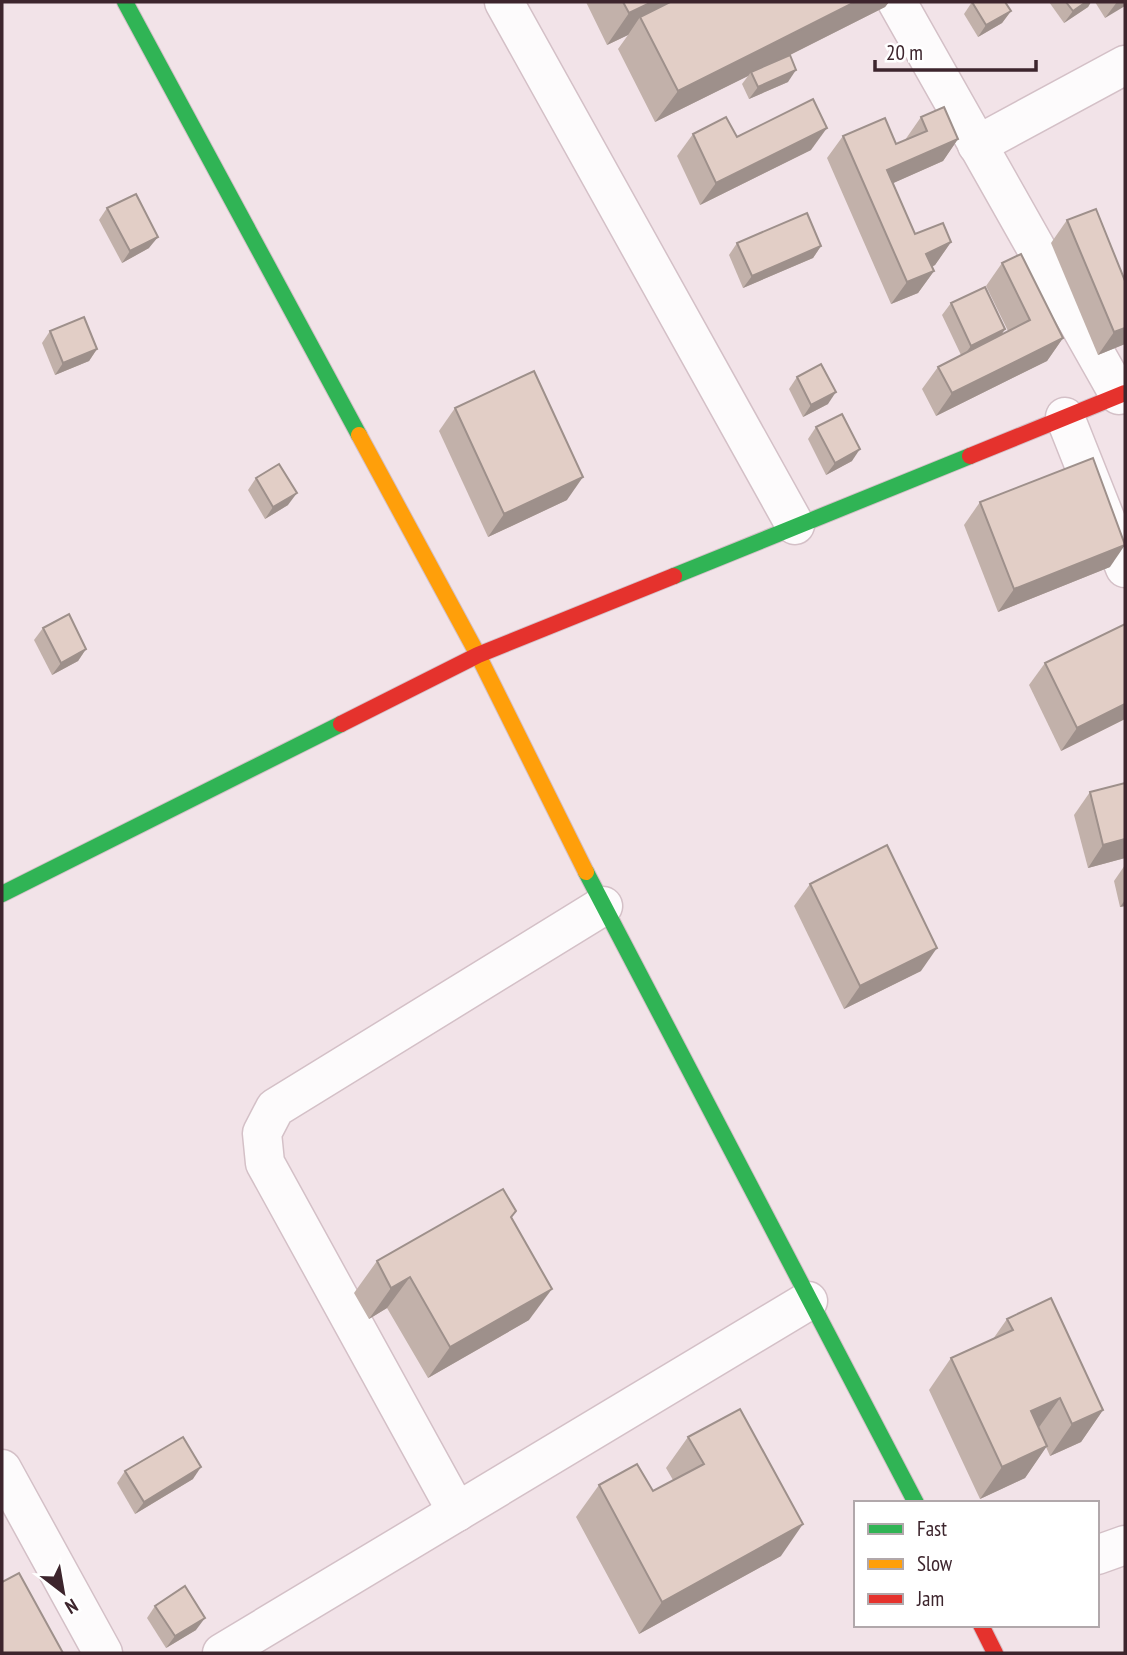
<svg xmlns="http://www.w3.org/2000/svg" width="1127" height="1655" font-family="'PT Sans Narrow',sans-serif">
  <rect width="100%" height="100%" fill="#f2e3e8"/>
  <g fill="none" stroke-linecap="round" stroke-linejoin="round">
    <defs>
      <g id="street">
        <path d="M504 2 795 525"/>
        <path d="M897 2 1119 395"/>
        <path d="M977 145 1125 65"/>
        <path d="M1065 417 1125 568"/>
        <path d="M2 1469 103 1653"/>
        <path d="M457 1512 265 1163 262 1133 275 1108 603 906"/>
        <path d="M1097 1555 1125 1545"/>
        <path d="M222 1653 808 1301"/>
      </g>
      <g id="fast">
        <path d="M125 2 359 435"/>
        <path d="M674 576 970 456"/>
        <path d="M586 872 916 1503"/>
        <path d="M2 894 341 724"/>
      </g>
      <path id="slow" d="M359 435 478 655 586 872"/>
      <g id="jam">
        <path d="M970 456 1125 393"/>
        <path d="M341 724 478 655 674 576"/>
        <path d="M981 1625 995 1653"/>
      </g>
    </defs>
    <!-- street casing -->
    <use href="#street" stroke="#d4c0c7" stroke-width="41"/>
    <!-- fast casing -->
    <use href="#fast" stroke="#d4c0c7" stroke-width="18"/>
    <!-- slow casing -->
    <use href="#slow" stroke="#d4c0c7" stroke-width="18"/>
    <!-- jam casing -->
    <use href="#jam" stroke="#d4c0c7" stroke-width="18"/>
    <!-- street -->
    <use href="#street" stroke="#fdfbfc" stroke-width="38"/>
    <!-- fast -->
    <use href="#fast" stroke="#30b455" stroke-width="16"/>
    <!-- slow -->
    <use href="#slow" stroke="#ff9f0a" stroke-width="16"/>
    <!-- jam -->
    <use href="#jam" stroke="#e5322d" stroke-width="16"/>
  </g>
  <!-- wall -->
  <g fill="#c2b1aa">
    <path d="M586 2H889L885 7 790 55 788 82 749 99 742 84 748 76 655 122 618 49 628 35 607 45Z"/>
    <path d="M972 2 1011 11 1002 23 978 37 964 14Z"/>
    <path d="M1049 2H1091L1088 7 1064 23Z"/>
    <path d="M1095 2H1125L1105 18Z"/>
    <path d="M921 117 958 139 943 161 893 183 915 234 951 242 935 265 932 267 934 271 918 293 891 304 827 158 843 136 896 144 905 140Z"/>
    <path d="M693 134 737 137 811 150 700 205 677 156Z"/>
    <path d="M107 208 149 248 122 263 99 220Z"/>
    <path d="M1067 220 1125 344 1098 355 1051 243Z"/>
    <path d="M737 243 821 246 813 258 743 288 729 255Z"/>
    <path d="M1002 263 1063 338 1047 361 936 416 922 389 938 367 961 355 942 315 951 303 1005 329 1001 335 1008 331 986 286Z"/>
    <path d="M50 331 97 349 89 361 55 375 42 343Z"/>
    <path d="M797 377 828 404 803 417 789 389Z"/>
    <path d="M455 408 567 500 488 537 439 431Z"/>
    <path d="M816 427 852 461 826 475 808 439Z"/>
    <path d="M256 478 288 505 265 519 248 490Z"/>
    <path d="M980 502 1110 567 998 612 964 525Z"/>
    <path d="M1125 624V719L1061 751 1029 685 1045 663Z"/>
    <path d="M43 628 86 649 78 661 52 675 34 640Z"/>
    <path d="M1125 783V858L1088 868 1074 815 1090 792Z"/>
    <path d="M1125 865V906L1120 907 1114 881Z"/>
    <path d="M810 884 921 971 844 1009 794 906Z"/>
    <path d="M511 1218 529 1320 428 1378 387 1308 369 1319 354 1293 377 1261Z"/>
    <path d="M1007 1319 1103 1410 1081 1442 1050 1456 1046 1447 1025 1478 980 1499 929 1390 951 1358 993 1339Z"/>
    <path d="M688 1437 781 1556 639 1634 576 1517 599 1485 653 1491 673 1480 666 1468Z"/>
    <path d="M125 1471 193 1479 135 1514 117 1483Z"/>
    <path d="M155 1606 196 1630 166 1648 147 1618Z"/>
  </g>
  <!-- shaded-wall -->
  <g fill="#9e908b">
    <path d="M652 2H694L640 17 628 35 607 45 629 13Z"/>
    <path d="M855 2H889L885 7 752 74 751 72 748 76 655 122 678 91Z"/>
    <path d="M1086 2H1091L1088 7 1064 23 1073 11Z"/>
    <path d="M1117 2H1125V6L1105 18Z"/>
    <path d="M1011 11 1002 23 978 37 986 25Z"/>
    <path d="M796 70 788 82 749 99 758 87Z"/>
    <path d="M827 128 811 150 700 205 716 183Z"/>
    <path d="M958 139 943 161 871 193 887 170Z"/>
    <path d="M158 237 149 248 122 263 130 251Z"/>
    <path d="M951 242 935 265 910 277 926 254Z"/>
    <path d="M821 246 813 258 743 288 752 276Z"/>
    <path d="M934 271 918 293 891 304 907 282Z"/>
    <path d="M1125 328V344L1098 355 1114 332Z"/>
    <path d="M1005 329 997 341 962 358 971 346Z"/>
    <path d="M1063 338 1047 361 936 416 952 393Z"/>
    <path d="M97 349 89 361 55 375 63 363Z"/>
    <path d="M836 392 828 404 803 417 811 405Z"/>
    <path d="M860 449 852 461 826 475 835 463Z"/>
    <path d="M583 477 567 500 488 537 504 514Z"/>
    <path d="M297 493 288 505 265 519 273 507Z"/>
    <path d="M1125 545 1110 567 998 612 1014 589Z"/>
    <path d="M86 649 78 661 52 675 61 663Z"/>
    <path d="M1125 704V719L1061 751 1077 728Z"/>
    <path d="M1125 839V858L1088 868 1103 845Z"/>
    <path d="M1125 900V906L1120 907Z"/>
    <path d="M937 948 921 971 844 1009 860 986Z"/>
    <path d="M410 1277 387 1308 369 1319 391 1288Z"/>
    <path d="M552 1289 529 1320 428 1378 450 1347Z"/>
    <path d="M1060 1398 1037 1430 1031 1411Z"/>
    <path d="M1103 1410 1081 1442 1050 1456 1072 1424Z"/>
    <path d="M1047 1446 1025 1478 980 1499 1002 1467Z"/>
    <path d="M201 1467 193 1479 135 1514 144 1502Z"/>
    <path d="M803 1524 781 1556 639 1634 662 1602Z"/>
    <path d="M205 1618 196 1630 166 1648 175 1636Z"/>
  </g>
  <!-- building -->
  <g fill="#e2cec6" stroke="#9e908b" stroke-width="2">
    <path d="M623 2H652L629 13Z"/>
    <path d="M670 2H855L678 91 640 17Z"/>
    <path d="M972 2H1005L1011 11 986 25Z"/>
    <path d="M1066 2H1086L1073 11Z"/>
    <path d="M790 55 796 70 758 87 751 72Z"/>
    <path d="M813 99 827 128 716 183 693 134 726 117 737 137Z"/>
    <path d="M944 107 958 139 887 170 915 234 943 223 951 242 926 254 934 271 907 282 843 136 885 118 896 144 927 131 921 117Z"/>
    <path d="M136 194 158 237 130 251 107 208Z"/>
    <path d="M1096 209 1125 281V328L1114 332 1067 220Z"/>
    <path d="M807 213 821 246 752 276 737 243Z"/>
    <path d="M1021 254 1063 338 952 393 938 367 1030 320 1002 263Z"/>
    <path d="M985 287 1005 329 971 346 951 303Z"/>
    <path d="M84 317 97 349 63 363 50 331Z"/>
    <path d="M821 364 836 392 811 405 797 377Z"/>
    <path d="M534 371 583 477 504 514 455 408Z"/>
    <path d="M842 414 860 449 835 463 816 427Z"/>
    <path d="M1093 458 1125 545 1014 589 980 502Z"/>
    <path d="M279 464 297 493 273 507 256 478Z"/>
    <path d="M69 614 86 649 61 663 43 628Z"/>
    <path d="M1125 624V704L1077 728 1045 663Z"/>
    <path d="M1125 783V839L1103 845 1090 792Z"/>
    <path d="M887 845 937 948 860 986 810 884Z"/>
    <path d="M503 1189 516 1211 511 1217 552 1289 450 1347 410 1277 391 1288 377 1261Z"/>
    <path d="M1051 1298 1103 1410 1072 1424 1060 1398 1031 1411 1047 1446 1002 1467 951 1358 1013 1330 1007 1319Z"/>
    <path d="M740 1409 803 1524 662 1602 599 1485 637 1464 653 1491 704 1464 688 1437Z"/>
    <path d="M183 1437 201 1467 144 1502 125 1471Z"/>
    <path d="M19 1573 63 1653H2V1582Z"/>
    <path d="M185 1586 205 1618 175 1636 155 1606Z"/>
  </g>
  <!-- border -->
  <rect width="1127" height="1655" fill="none" stroke="#3d252d" stroke-width="7"/>
  <!-- legend -->
  <rect x="854" y="1501" width="245" height="126" fill="#ffffff" stroke="#b1a8ab" stroke-width="2"/>
  <rect x="868" y="1524" width="35" height="10" fill="#30b455" stroke="#b1a8ab" stroke-width="2"/>
  <text x="917" y="1536" font-size="21" fill="#3d252d">Fast</text>
  <rect x="868" y="1559" width="35" height="10" fill="#ff9f0a" stroke="#b1a8ab" stroke-width="2"/>
  <text x="917" y="1571" font-size="21" fill="#3d252d">Slow</text>
  <rect x="868" y="1594" width="35" height="10" fill="#e5322d" stroke="#b1a8ab" stroke-width="2"/>
  <text x="917" y="1606" font-size="21" fill="#3d252d">Jam</text>
  <!-- north arrow -->
  <g transform="translate(63 1592) rotate(149)" stroke="#ffffff" stroke-width="5" paint-order="stroke">
  <path d="M0-5L12 26L0 18L-12 26Z" fill="#3d252d"/>
  <text y="-10" font-size="19" font-weight="bold" text-anchor="middle" fill="#3d252d">N</text>
  </g>
  <!-- scale -->
  <path d="M875 60v10h161v-10" fill="none" stroke="#3d252d" stroke-width="3.5"/>
  <text x="886" y="60" font-size="21" fill="#3d252d" stroke="#ffffff" stroke-width="5" paint-order="stroke">20 m</text>
</svg>
